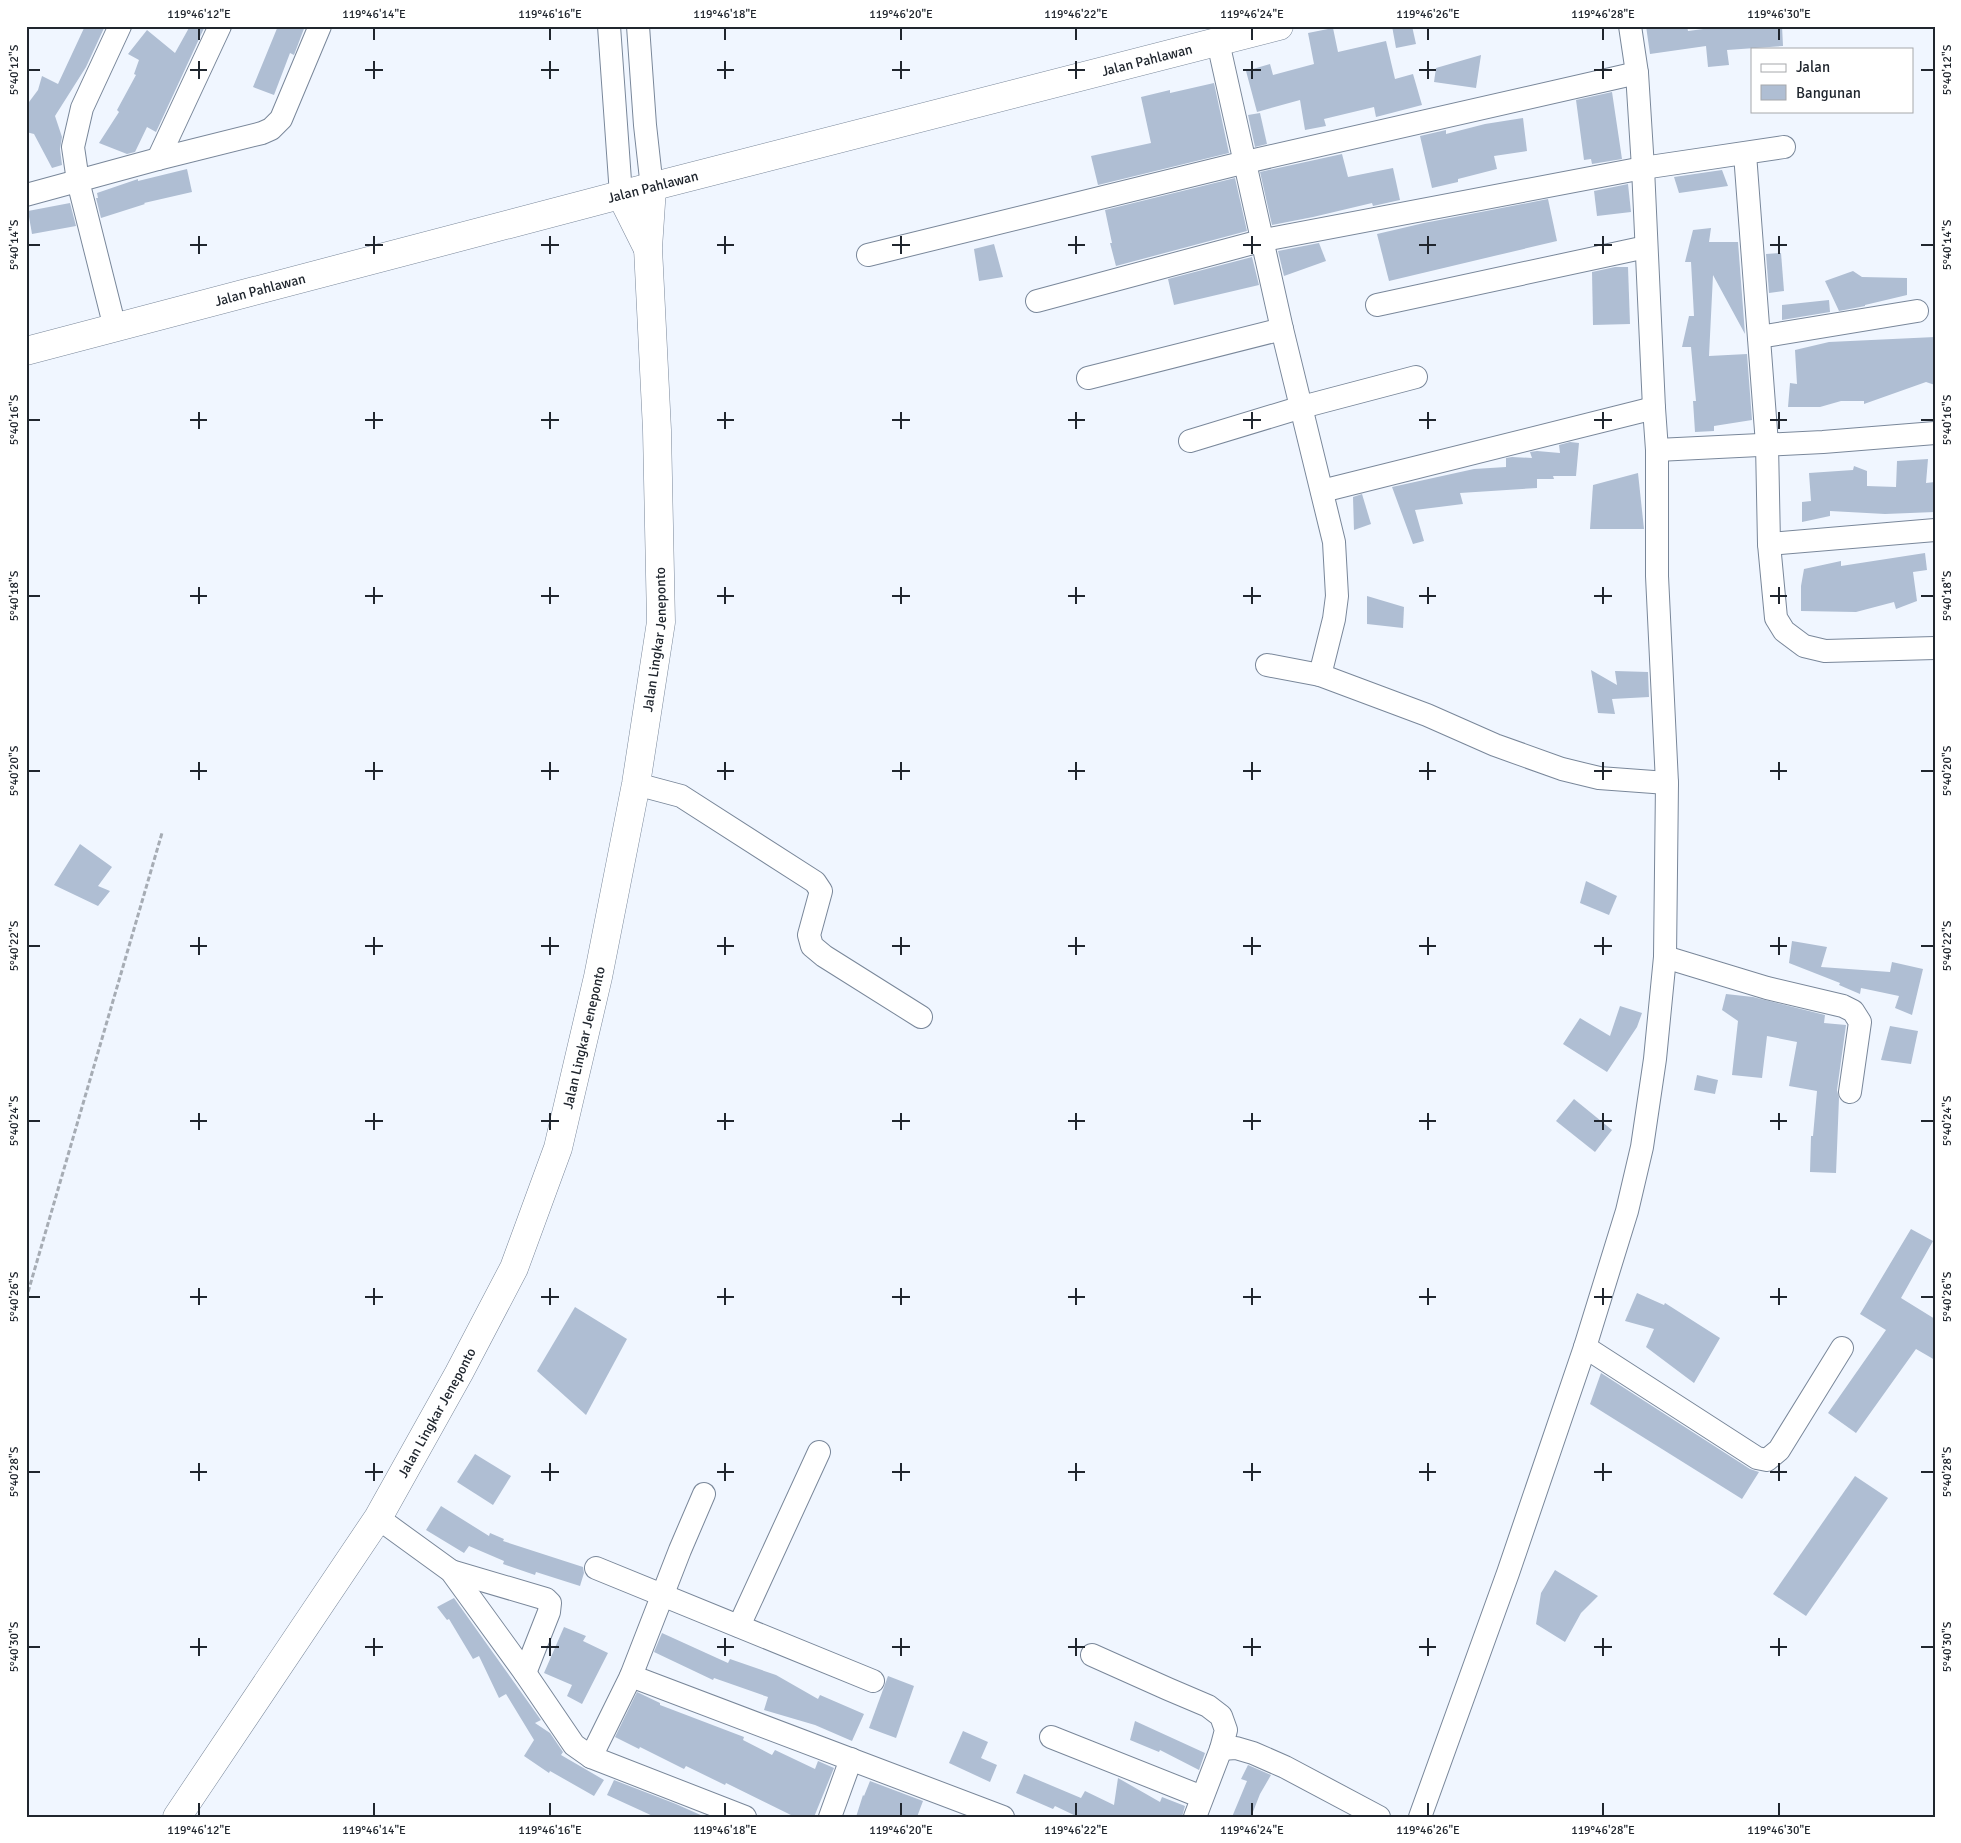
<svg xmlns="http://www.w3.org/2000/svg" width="1961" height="1843" font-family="Signika,sans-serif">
  <rect width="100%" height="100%" fill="#f0f6ff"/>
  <!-- building -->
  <g fill="#afbed3">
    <path d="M85 26H105L86 67 55 116 62 137 60 149 62 165 52 168 34 134 26 132V106L38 90 42 76 58 84Z"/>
    <path d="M190 26H205L156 132 147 127 135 152 127 154 99 143 119 112 117 110 136 75 134 74 139 60 128 54 147 30 175 53Z"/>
    <path d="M278 26H305L294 55 290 53 274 95 253 87Z"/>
    <path d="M1392 26H1412L1416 44 1396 48Z"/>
    <path d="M1646 26H1687L1688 31 1726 26H1782L1783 46 1727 50 1729 65 1708 67 1706 46 1650 54Z"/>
    <path d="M1333 28 1338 52 1386 41 1395 79 1413 74 1422 105 1376 117 1374 107 1324 119 1326 126 1305 130 1300 100 1257 112 1246 71 1270 64 1273 75 1314 64 1308 33Z"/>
    <path d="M1481 55 1476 88 1434 82 1436 68Z"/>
    <path d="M1214 83 1229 153 1098 185 1091 156 1151 143 1141 97 1170 90V93Z"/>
    <path d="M1612 92 1622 159 1592 164 1591 159 1584 160 1576 100Z"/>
    <path d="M1260 113 1267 144 1255 147 1248 115Z"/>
    <path d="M1523 118 1527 151 1494 156 1497 169 1458 179V182L1432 188 1420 136 1446 130V134L1485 124Z"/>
    <path d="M1342 154 1348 177 1393 168 1400 200 1373 206 1372 203 1313 217 1272 225 1260 172Z"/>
    <path d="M187 169 192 192 144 203 145 204 101 218 96 198H98L97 193 138 179V181Z"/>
    <path d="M1722 170 1728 186 1679 193 1674 177Z"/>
    <path d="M1235 178 1247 231 1116 266 1110 243H1112L1105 210Z"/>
    <path d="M1628 184 1631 212 1597 216 1594 191Z"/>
    <path d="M1548 199 1557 241 1389 281 1377 234 1424 223Z"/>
    <path d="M70 203 76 226 32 234 28 211Z"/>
    <path d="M1711 228 1709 242H1738L1745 334 1713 275 1709 356 1747 354 1752 420 1714 426V431L1695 432 1693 401H1696L1691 347H1682L1689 316H1694L1691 262H1685L1693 230Z"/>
    <path d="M1319 243 1326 261 1284 276 1278 251Z"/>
    <path d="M994 244 1003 277 979 281 974 249Z"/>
    <path d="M1781 253 1784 291 1769 293 1766 254Z"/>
    <path d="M1252 257 1259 285 1174 305 1168 279Z"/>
    <path d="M1615 267H1628L1630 324 1593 325 1592 272Z"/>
    <path d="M1853 271 1862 277 1907 278V295L1865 305V306L1839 311 1825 281Z"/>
    <path d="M1829 300 1830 312 1782 320V305Z"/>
    <path d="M1935 337V385L1926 382 1864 404V401H1841L1820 407H1788L1790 383 1797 384 1795 350 1829 342Z"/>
    <path d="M1570 442 1579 443 1576 476H1553L1554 479H1537V488L1460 493 1463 504 1415 510 1424 541 1413 544 1392 487 1474 469 1506 467V458L1512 457 1532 458 1530 452 1537 451 1560 453 1559 445Z"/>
    <path d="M1928 459 1926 483 1935 482V512L1885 514 1830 511V516L1802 522V502L1811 501 1809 473 1853 470 1854 466 1867 471V486L1896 487 1897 461Z"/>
    <path d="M1638 473 1644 529H1590L1593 485Z"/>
    <path d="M1362 494 1371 524 1354 530 1353 497Z"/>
    <path d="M1925 553 1927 570 1913 572 1917 601 1896 609 1894 602 1856 612 1801 611V586L1804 569 1841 561V566Z"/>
    <path d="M1367 596 1404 607 1403 628 1367 624Z"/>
    <path d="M1591 670 1617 685 1615 671 1648 672 1649 697 1612 699 1615 714 1598 713Z"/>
    <path d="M80 844 112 867 98 886 110 891 98 906 54 885Z"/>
    <path d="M1586 881 1617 896 1609 915 1580 903Z"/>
    <path d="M1792 941 1827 947 1821 967 1890 972 1892 962 1923 969 1912 1015 1895 1008 1899 996 1861 988 1860 994 1839 985 1840 983 1789 963Z"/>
    <path d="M1726 994 1753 997 1825 1015 1824 1023 1846 1025 1837 1090 1839 1098 1836 1173 1810 1172 1811 1136H1813L1817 1091 1789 1086 1797 1042 1767 1036 1762 1078 1732 1075 1738 1021 1722 1010Z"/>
    <path d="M1620 1006 1642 1013 1637 1027 1607 1072 1563 1044 1580 1018 1610 1036Z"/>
    <path d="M1890 1026 1918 1031 1911 1064 1881 1060Z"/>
    <path d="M1697 1075 1718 1080 1715 1094 1694 1090Z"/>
    <path d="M1574 1099 1612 1130 1595 1152 1556 1121Z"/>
    <path d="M1911 1229 1933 1241 1901 1298 1935 1319V1360L1916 1349 1856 1433 1828 1413 1886 1330 1860 1314Z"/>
    <path d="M1637 1293 1664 1305 1665 1303 1720 1338 1694 1383 1646 1347 1654 1329 1625 1321Z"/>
    <path d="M575 1307 627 1339 586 1415 537 1371Z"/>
    <path d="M1601 1373 1750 1469 1759 1472 1742 1499 1590 1404Z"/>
    <path d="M475 1454 511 1476 493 1505 457 1482Z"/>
    <path d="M1855 1476 1888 1498 1806 1616 1773 1594Z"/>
    <path d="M441 1506 489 1536 490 1533 504 1539 503 1541 583 1567 584 1573 580 1586 536 1572 535 1575 503 1564 504 1561 469 1546 464 1553 426 1530Z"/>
    <path d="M1555 1570 1598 1596 1581 1613 1565 1642 1536 1624 1541 1593Z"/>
    <path d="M454 1598 541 1720 535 1723 550 1733 563 1752 561 1755 604 1780 594 1796 550 1771 549 1773 524 1756 534 1740 506 1694 499 1698 479 1656 473 1659 449 1619 447 1620 437 1607Z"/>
    <path d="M564 1627 586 1636 583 1641 608 1653 582 1704 567 1696 572 1685 544 1673Z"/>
    <path d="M662 1633 728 1663 730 1659 776 1675 818 1699 820 1695 864 1714 852 1741 815 1725 764 1710 768 1697 714 1678 713 1680 654 1652Z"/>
    <path d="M888 1676 914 1686 896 1738 869 1728Z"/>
    <path d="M637 1692 660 1703V1705L744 1737 743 1740 772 1755 775 1750 815 1769 818 1761 834 1768 814 1817H795L726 1783 725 1785 686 1766 684 1769 640 1747 639 1749 615 1737Z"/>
    <path d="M1135 1721 1205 1753 1199 1770 1160 1750 1159 1752 1130 1740Z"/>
    <path d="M963 1731 988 1742 981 1758 997 1765 990 1782 949 1763Z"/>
    <path d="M1248 1765 1271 1775 1260 1794 1251 1817H1232L1247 1781 1241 1779Z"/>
    <path d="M1024 1774 1081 1798 1085 1791 1114 1805 1118 1778 1160 1802 1162 1797 1185 1806 1182 1817H1078L1055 1806 1053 1809 1016 1793Z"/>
    <path d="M614 1780 676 1804 705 1817H655L607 1795Z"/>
    <path d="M870 1781 923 1801 917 1817H856L863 1795 864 1796Z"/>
  </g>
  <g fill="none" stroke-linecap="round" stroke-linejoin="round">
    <defs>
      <g id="minor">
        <path d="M609 26 621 195"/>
        <path d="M638 26 645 125 652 188"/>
        <path d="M1218 42 1282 329 1334 542 1337 596 1334 619 1320 675"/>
        <path d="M1745 154 1767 444 1769 544 1776 618 1784 631 1804 646 1825 651 1935 648"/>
        <path d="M158 159 220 26"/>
        <path d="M26 195 158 159 262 133 271 129 281 119 320 26"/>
        <path d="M868 255 1246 162 1637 73"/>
        <path d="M1037 301 1264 240 1643 168 1784 147"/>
        <path d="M1377 305 1646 247"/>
        <path d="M115 328 78 181 73 147 82 108 120 26"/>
        <path d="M1759 337 1917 311"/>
        <path d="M1088 378 1282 329"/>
        <path d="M1190 441 1302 407 1416 377"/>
        <path d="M1657 450 1823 442 1935 433"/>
        <path d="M1322 491 1654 408"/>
        <path d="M1769 544 1935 530"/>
        <path d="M1267 665 1320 675 1427 715 1495 745 1562 769 1599 778 1667 783"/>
        <path d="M636 784 681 796 815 882 821 891 809 935 812 946 824 956 921 1017"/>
        <path d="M1665 957 1767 988 1843 1006 1853 1011 1860 1022 1850 1092"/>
        <path d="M1585 1347 1757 1458 1767 1460 1779 1450 1842 1348"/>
        <path d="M378 1518 451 1571 525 1673 574 1745 591 1757 745 1817"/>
        <path d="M596 1568 873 1681"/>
        <path d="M451 1571 546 1599 550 1603 549 1612 525 1673"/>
        <path d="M739 1626 819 1452"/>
        <path d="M1092 1655 1168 1689 1208 1706 1221 1716 1226 1730 1221 1749 1195 1817"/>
        <path d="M631 1676 1003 1817"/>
        <path d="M1051 1737 1202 1797"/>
        <path d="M1221 1749 1236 1748 1253 1753 1285 1767 1379 1817"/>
        <path d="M591 1757 631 1676 680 1550 704 1494"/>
        <path d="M830 1817 851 1759"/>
        <path d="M1420 1817 1508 1573 1585 1347 1627 1211 1642 1147 1655 1059 1665 957 1667 783 1657 576V450L1654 408 1643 168 1637 73 1630 26"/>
      </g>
      <g id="major">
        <path d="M621 195 647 247"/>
        <path id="s1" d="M177 1817 378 1518 459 1373 514 1268 558 1148 598 977 636 784 661 622 657 430 648 248 652 188"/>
      </g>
      <g id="highway">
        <path id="s2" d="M26 351 639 190 1279 26"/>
      </g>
    </defs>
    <!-- minor casing -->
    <use href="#minor" stroke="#79879a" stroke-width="24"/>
    <!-- major casing -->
    <use href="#major" stroke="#79879a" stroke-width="29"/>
    <!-- highway casing -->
    <use href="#highway" stroke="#79879a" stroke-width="29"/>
    <!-- path -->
    <path stroke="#a6acb4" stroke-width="3" stroke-dasharray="5 2.5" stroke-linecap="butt" d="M26 1299 162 833"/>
    <!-- minor -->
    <use href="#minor" stroke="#fff" stroke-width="22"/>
    <!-- major -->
    <use href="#major" stroke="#fff" stroke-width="28"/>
    <!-- highway -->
    <use href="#highway" stroke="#fff" stroke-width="28"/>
  </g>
  <!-- ticks -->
  <path fill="none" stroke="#20262e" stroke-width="2" d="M199 28V40M374 28V40M550 28V40M725 28V40M901 28V40M1076 28V40M1252 28V40M1428 28V40M1603 28V40M1779 28V40M199 61V79M374 61V79M550 61V79M725 61V79M901 61V79M1076 61V79M1252 61V79M1428 61V79M1603 61V79M28 70H40M190 70H207M365 70H383M541 70H559M717 70H734M892 70H910M1068 70H1085M1243 70H1261M1419 70H1436M1594 70H1612M1921 70H1934M199 236V254M374 236V254M550 236V254M725 236V254M901 236V254M1076 236V254M1252 236V254M1428 236V254M1603 236V254M1779 236V254M28 245H40M190 245H207M365 245H383M541 245H559M717 245H734M892 245H910M1068 245H1085M1243 245H1261M1419 245H1436M1594 245H1612M1770 245H1787M1921 245H1934M199 412V429M374 412V429M550 412V429M725 412V429M901 412V429M1076 412V429M1252 412V429M1428 412V429M1603 412V429M1779 412V429M28 420H40M190 420H207M365 420H383M541 420H559M717 420H734M892 420H910M1068 420H1085M1243 420H1261M1419 420H1436M1594 420H1612M1770 420H1787M1921 420H1934M199 587V604M374 587V604M550 587V604M725 587V604M901 587V604M1076 587V604M1252 587V604M1428 587V604M1603 587V604M1779 587V604M28 596H40M190 596H207M365 596H383M541 596H559M717 596H734M892 596H910M1068 596H1085M1243 596H1261M1419 596H1436M1594 596H1612M1770 596H1787M1921 596H1934M199 762V780M374 762V780M550 762V780M725 762V780M901 762V780M1076 762V780M1252 762V780M1428 762V780M1603 762V780M1779 762V780M28 771H40M190 771H207M365 771H383M541 771H559M717 771H734M892 771H910M1068 771H1085M1243 771H1261M1419 771H1436M1594 771H1612M1770 771H1787M1921 771H1934M199 937V955M374 937V955M550 937V955M725 937V955M901 937V955M1076 937V955M1252 937V955M1428 937V955M1603 937V955M1779 937V955M28 946H40M190 946H207M365 946H383M541 946H559M717 946H734M892 946H910M1068 946H1085M1243 946H1261M1419 946H1436M1594 946H1612M1770 946H1787M1921 946H1934M199 1113V1130M374 1113V1130M550 1113V1130M725 1113V1130M901 1113V1130M1076 1113V1130M1252 1113V1130M1428 1113V1130M1603 1113V1130M1779 1113V1130M28 1121H40M190 1121H207M365 1121H383M541 1121H559M717 1121H734M892 1121H910M1068 1121H1085M1243 1121H1261M1419 1121H1436M1594 1121H1612M1770 1121H1787M1921 1121H1934M199 1288V1305M374 1288V1305M550 1288V1305M725 1288V1305M901 1288V1305M1076 1288V1305M1252 1288V1305M1428 1288V1305M1603 1288V1305M1779 1288V1305M28 1297H40M190 1297H207M365 1297H383M541 1297H559M717 1297H734M892 1297H910M1068 1297H1085M1243 1297H1261M1419 1297H1436M1594 1297H1612M1770 1297H1787M1921 1297H1934M199 1463V1481M374 1463V1481M550 1463V1481M725 1463V1481M901 1463V1481M1076 1463V1481M1252 1463V1481M1428 1463V1481M1603 1463V1481M1779 1463V1481M28 1472H40M190 1472H207M365 1472H383M541 1472H559M717 1472H734M892 1472H910M1068 1472H1085M1243 1472H1261M1419 1472H1436M1594 1472H1612M1770 1472H1787M1921 1472H1934M199 1638V1656M374 1638V1656M550 1638V1656M725 1638V1656M901 1638V1656M1076 1638V1656M1252 1638V1656M1428 1638V1656M1603 1638V1656M1779 1638V1656M28 1647H40M190 1647H207M365 1647H383M541 1647H559M717 1647H734M892 1647H910M1068 1647H1085M1243 1647H1261M1419 1647H1436M1594 1647H1612M1770 1647H1787M1921 1647H1934M199 1803V1816M374 1803V1816M550 1803V1816M725 1803V1816M901 1803V1816M1076 1803V1816M1252 1803V1816M1428 1803V1816M1603 1803V1816M1779 1803V1816"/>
  <g text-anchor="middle" stroke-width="4" stroke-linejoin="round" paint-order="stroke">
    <!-- street labels -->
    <g font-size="14" fill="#20262e" stroke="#fff">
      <text dy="5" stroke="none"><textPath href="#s2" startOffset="1158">Jalan Pahlawan</textPath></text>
      <text dy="5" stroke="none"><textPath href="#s2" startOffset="648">Jalan Pahlawan</textPath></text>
      <text dy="5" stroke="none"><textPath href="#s2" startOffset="242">Jalan Pahlawan</textPath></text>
      <text dy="5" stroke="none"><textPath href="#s1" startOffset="1291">Jalan Lingkar Jeneponto</textPath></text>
      <text dy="5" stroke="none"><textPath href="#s1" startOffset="886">Jalan Lingkar Jeneponto</textPath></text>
      <text dy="5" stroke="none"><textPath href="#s1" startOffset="481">Jalan Lingkar Jeneponto</textPath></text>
    </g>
  </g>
  <!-- border -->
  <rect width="1961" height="1843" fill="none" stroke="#ffffff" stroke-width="55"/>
  <!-- legend -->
  <rect x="1751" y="48" width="162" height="65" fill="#ffffff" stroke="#a6a8ab"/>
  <rect x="1761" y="64" width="25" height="8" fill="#ffffff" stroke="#a6a8ab"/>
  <text x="1796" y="72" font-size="15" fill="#20262e">Jalan</text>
  <rect x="1761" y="85" width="25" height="15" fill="#afbed3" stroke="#a6a8ab"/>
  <text x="1796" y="98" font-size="15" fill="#20262e">Bangunan</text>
  <rect x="28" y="28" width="1906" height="1788" fill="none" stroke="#20262e" stroke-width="2"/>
  <g font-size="12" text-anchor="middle" fill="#20262e">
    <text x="199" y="18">119°46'12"E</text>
    <text x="374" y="18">119°46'14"E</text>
    <text x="550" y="18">119°46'16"E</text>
    <text x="725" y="18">119°46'18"E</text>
    <text x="901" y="18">119°46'20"E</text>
    <text x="1076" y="18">119°46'22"E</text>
    <text x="1252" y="18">119°46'24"E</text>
    <text x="1428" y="18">119°46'26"E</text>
    <text x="1603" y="18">119°46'28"E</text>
    <text x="1779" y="18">119°46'30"E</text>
    <text transform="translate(14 70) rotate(-90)" y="4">5°40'12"S</text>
    <text transform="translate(1947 70) rotate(-90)" y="4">5°40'12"S</text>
    <text transform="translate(14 245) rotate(-90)" y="4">5°40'14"S</text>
    <text transform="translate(1947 245) rotate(-90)" y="4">5°40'14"S</text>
    <text transform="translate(14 420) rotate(-90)" y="4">5°40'16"S</text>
    <text transform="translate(1947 420) rotate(-90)" y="4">5°40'16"S</text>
    <text transform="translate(14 596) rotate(-90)" y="4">5°40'18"S</text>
    <text transform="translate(1947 596) rotate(-90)" y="4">5°40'18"S</text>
    <text transform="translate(14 771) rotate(-90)" y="4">5°40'20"S</text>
    <text transform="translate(1947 771) rotate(-90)" y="4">5°40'20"S</text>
    <text transform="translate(14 946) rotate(-90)" y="4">5°40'22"S</text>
    <text transform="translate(1947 946) rotate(-90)" y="4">5°40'22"S</text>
    <text transform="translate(14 1121) rotate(-90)" y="4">5°40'24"S</text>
    <text transform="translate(1947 1121) rotate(-90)" y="4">5°40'24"S</text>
    <text transform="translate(14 1297) rotate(-90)" y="4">5°40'26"S</text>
    <text transform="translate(1947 1297) rotate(-90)" y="4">5°40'26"S</text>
    <text transform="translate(14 1472) rotate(-90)" y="4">5°40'28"S</text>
    <text transform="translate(1947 1472) rotate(-90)" y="4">5°40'28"S</text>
    <text transform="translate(14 1647) rotate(-90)" y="4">5°40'30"S</text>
    <text transform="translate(1947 1647) rotate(-90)" y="4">5°40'30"S</text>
    <text x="199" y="1834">119°46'12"E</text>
    <text x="374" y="1834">119°46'14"E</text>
    <text x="550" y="1834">119°46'16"E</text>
    <text x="725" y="1834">119°46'18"E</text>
    <text x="901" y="1834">119°46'20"E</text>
    <text x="1076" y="1834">119°46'22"E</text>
    <text x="1252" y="1834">119°46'24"E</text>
    <text x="1428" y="1834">119°46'26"E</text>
    <text x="1603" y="1834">119°46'28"E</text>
    <text x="1779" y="1834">119°46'30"E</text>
  </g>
</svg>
